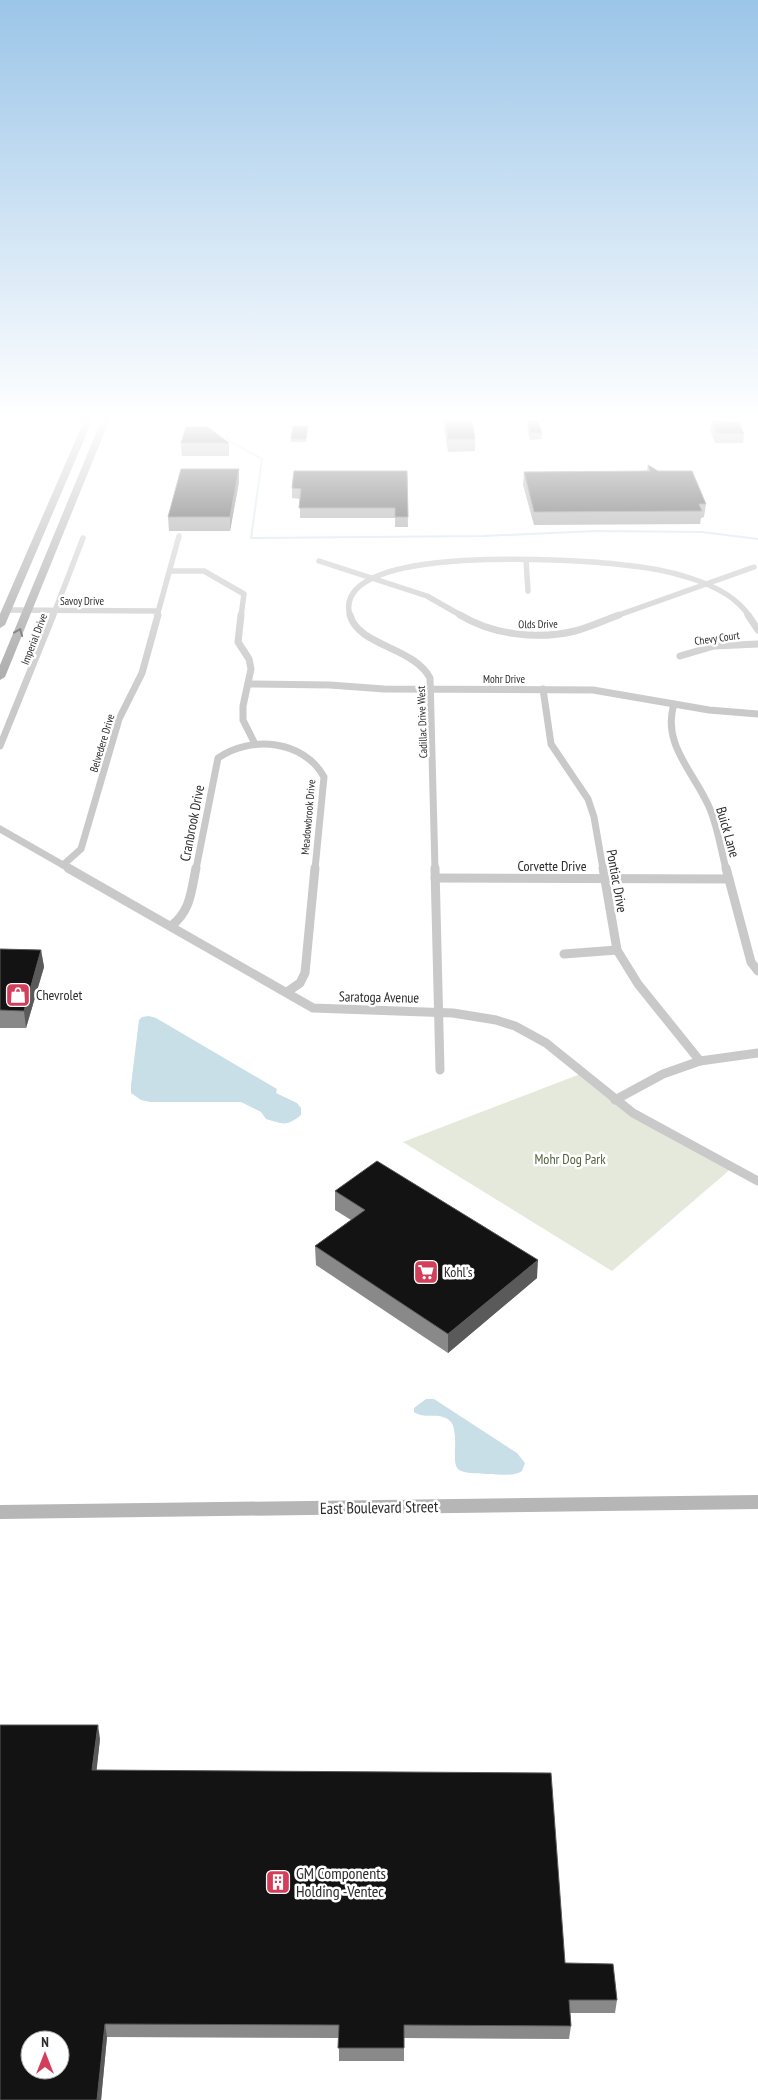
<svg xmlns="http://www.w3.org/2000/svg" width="758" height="2100" font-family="'PT Sans Narrow',sans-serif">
  <rect width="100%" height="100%" fill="#fff"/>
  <!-- green -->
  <path fill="#e4e9db" d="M583 1073 615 1100 733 1167 612 1271 403 1142Z"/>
  <!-- water -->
  <g fill="#c9dfe7">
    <path d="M149 1016 156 1018 277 1089 276 1093 297 1103 301 1108V1115C286 1127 284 1124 266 1119L261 1112 241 1102H150L141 1100 131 1093V1085L139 1020 142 1017Z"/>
    <path d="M426 1399H434L517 1453 525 1463 522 1471C513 1477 499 1474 488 1474 448 1473 456 1470 455 1436 454 1430 454 1425 450 1421 439 1411 425 1420 414 1412V1408Z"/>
  </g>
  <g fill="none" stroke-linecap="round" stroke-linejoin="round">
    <!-- stream -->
    <path stroke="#c9dfe7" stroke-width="2" d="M231 431 226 435 229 441 262 459 251 538 483 536 596 531 702 532 758 539"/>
    <!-- street-far2 -->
    <g stroke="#c9c9c9" stroke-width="5.5">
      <path d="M526 560 528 591"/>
      <path d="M319 561 427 596 462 616"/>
      <path d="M170 571H204L244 594 241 616"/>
      <path d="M7 610 158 611"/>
      <path d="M53 616 83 538"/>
      <path d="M157 616 179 536"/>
      <path d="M350 616C328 541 584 560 624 565 646 567 669 571 690 578 712 585 737 597 749 616"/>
      <path d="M616 616 754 567"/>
    </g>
    <!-- street-far1 -->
    <g stroke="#c9c9c9" stroke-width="7">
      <path d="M241 615 238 642 249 659 251 669 243 706V720L255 744"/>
      <path d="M350 615C358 646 414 647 430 678L435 869"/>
      <path d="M460 615C493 635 538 640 575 631 590 627 605 620 619 615"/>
      <path d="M748 615 758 630"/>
      <path d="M680 656 714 646 758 644"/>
      <path d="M248 684 330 685 384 689 593 690 709 710 758 714"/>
      <path d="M543 689 551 744 588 799 594 817 603 869"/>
      <path d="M674 704C661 745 696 774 710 809 718 828 721 850 726 869"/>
      <path d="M0 746 53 615"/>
      <path d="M0 829 70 869"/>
      <path d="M63 865 81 849 119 719 142 673 158 615"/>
      <path d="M196 869 218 758C251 735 304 740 324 777L315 869"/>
    </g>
    <!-- street -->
    <g stroke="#c9c9c9" stroke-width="9">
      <path d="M68 868 313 1008 453 1013 496 1020 515 1026 546 1043 633 1113 758 1181"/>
      <path d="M435 868 440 1070"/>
      <path d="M603 868 617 950 638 984 700 1061"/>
      <path d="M726 868 751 962 758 971"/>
      <path d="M435 878 729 879"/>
      <path d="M171 926C191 911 191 891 196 868"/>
      <path d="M564 954 617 950"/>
      <path d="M287 992 300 983 305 973 315 868"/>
      <path d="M615 1100 663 1074 700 1061 758 1053"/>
    </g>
    <!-- secondary -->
    <path fill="#b6b6b6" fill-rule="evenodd" d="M758 1495V1509L0 1519V1505Z"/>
    <!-- primary -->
    <path fill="#a4a4a4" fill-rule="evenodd" d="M111 416H758V420L109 421 5 677 0 680V665L101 421H92L5 625 0 628V614L84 421H0V417Z"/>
  </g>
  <!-- wall -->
  <g fill="#898989">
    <path d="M445 416 475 439V451L448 452 444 428Z"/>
    <path d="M527 421 542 433V439L530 440 527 428Z"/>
    <path d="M711 421 744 434 743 443H715L710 430Z"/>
    <path d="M308 426 306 442H291V439Z"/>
    <path d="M181 443H229V456H182Z"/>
    <path d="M648 465 706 504 704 517 701 518 700 524 534 525 523 485 524 472 647 471Z"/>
    <path d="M239 469V482L230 531H169L168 517Z"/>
    <path d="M407 471 408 527H395V518H300V499L292 498V488Z"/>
    <path d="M0 949 41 950 44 967 26 1028H0Z"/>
    <path d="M335 1191 537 1278 448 1353 316 1265 315 1246 351 1220 335 1210Z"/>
    <path d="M100 1739 96 1771 565 1963 617 2000 615 2013H570L571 2026 569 2039 404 2038V2061H339V2038L107 2037 101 2100H0Z"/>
  </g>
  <!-- shaded-wall -->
  <g fill="#5a5a5a">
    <path d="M239 469V482L230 531V517Z"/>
    <path d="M41 950 44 967 26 1028 24 1011Z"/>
    <path d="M538 1260 537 1278 448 1353V1334Z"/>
    <path d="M98 1725 100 1739 95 1785 92 1770Z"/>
    <path d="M105 2024 107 2037 101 2100H97Z"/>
  </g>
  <!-- building -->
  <g fill="#131313" stroke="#5a5a5a" fill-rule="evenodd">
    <path d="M445 416H471L475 439H448Z"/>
    <path d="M527 421H538L542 433H531Z"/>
    <path d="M711 421 739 422 744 434 716 433Z"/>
    <path d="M293 426H308L306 439H291Z"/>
    <path d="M186 427H208L229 443H181Z"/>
    <path d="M648 465 658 471H692L706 504H699L702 511 534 512 524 472 650 471Z"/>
    <path d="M181 469H239L230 517H168Z"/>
    <path d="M294 471H407L408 517H395V508H299L301 489 292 488Z"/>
    <path d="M0 949 41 950 24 1011 0 1010Z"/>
    <path d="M377 1161 538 1260 448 1334 315 1246 365 1210 335 1191Z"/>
    <path d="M0 1725H98L92 1770 551 1773 565 1963 613 1964 617 2000H569L571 2026 404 2025V2048H338L339 2025 105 2024 97 2100H0ZM30 2040H60V2070H30Z"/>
  </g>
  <!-- one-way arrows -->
  <defs><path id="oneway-chevron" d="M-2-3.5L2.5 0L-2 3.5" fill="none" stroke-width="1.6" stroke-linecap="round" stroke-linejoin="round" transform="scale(1.25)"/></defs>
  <use stroke="#5c5c5c" href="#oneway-chevron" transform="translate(19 632) rotate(-68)"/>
  <!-- sky -->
  <linearGradient id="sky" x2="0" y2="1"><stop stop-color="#9bc5e8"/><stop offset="0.59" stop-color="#fff"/><stop offset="1" stop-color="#fff" stop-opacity="0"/></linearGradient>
  <rect width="758" height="710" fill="url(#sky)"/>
  <!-- icons -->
  <defs>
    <symbol id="shop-square" viewBox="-11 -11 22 22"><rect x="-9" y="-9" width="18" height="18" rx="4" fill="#d33f5b" stroke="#fff"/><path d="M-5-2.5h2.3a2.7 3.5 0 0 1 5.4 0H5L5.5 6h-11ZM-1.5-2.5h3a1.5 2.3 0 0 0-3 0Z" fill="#fff"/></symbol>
    <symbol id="supermarket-square" viewBox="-11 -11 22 22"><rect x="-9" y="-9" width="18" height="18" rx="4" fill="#d33f5b" stroke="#fff"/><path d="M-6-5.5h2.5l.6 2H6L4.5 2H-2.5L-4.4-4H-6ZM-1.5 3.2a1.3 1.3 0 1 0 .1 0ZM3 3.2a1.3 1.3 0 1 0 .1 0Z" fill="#fff"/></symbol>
    <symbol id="building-square" viewBox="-11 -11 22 22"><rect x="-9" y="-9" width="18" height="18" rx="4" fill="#d33f5b" stroke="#fff"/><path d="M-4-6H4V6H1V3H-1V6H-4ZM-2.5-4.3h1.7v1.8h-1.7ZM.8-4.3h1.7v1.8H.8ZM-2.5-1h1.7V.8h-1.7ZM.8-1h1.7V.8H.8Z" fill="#fff"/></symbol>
  </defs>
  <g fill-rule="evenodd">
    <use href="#shop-square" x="4" y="981" width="28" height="28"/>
    <use href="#supermarket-square" x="412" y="1258" width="28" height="28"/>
    <use href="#building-square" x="264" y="1868" width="28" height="28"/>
  </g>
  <g text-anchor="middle" stroke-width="5" stroke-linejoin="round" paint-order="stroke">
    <!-- far-street labels -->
    <g font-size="11" fill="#2c2c2c" stroke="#fff">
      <text x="82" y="605">Savoy Drive</text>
      <text transform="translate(538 624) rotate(-1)" y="4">Olds Drive</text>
      <text transform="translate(717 638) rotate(-8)" y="4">Chevy Court</text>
      <text transform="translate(34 639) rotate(-69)" y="4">Imperial Drive</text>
      <text x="504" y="683">Mohr Drive</text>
      <text transform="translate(422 722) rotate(-92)" y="4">Cadillac Drive West</text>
      <text transform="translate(102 743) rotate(-73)" y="4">Belvedere Drive</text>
      <text transform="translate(308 817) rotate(-85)" y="4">Meadowbrook Drive</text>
    </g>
    <!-- street labels -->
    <g font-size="14" fill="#2c2c2c" stroke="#fff">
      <text transform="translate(192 823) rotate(-79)" y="5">Cranbrook Drive</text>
      <text transform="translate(728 832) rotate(74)" y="5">Buick Lane</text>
      <text x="552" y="871">Corvette Drive</text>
      <text transform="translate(617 881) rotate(80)" y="5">Pontiac Drive</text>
      <text transform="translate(379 997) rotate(1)" y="5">Saratoga Avenue</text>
    </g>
    <!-- poi labels -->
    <g font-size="14" fill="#2c2c2c" stroke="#fff" text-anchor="start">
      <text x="36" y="1000">Chevrolet</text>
      <text x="444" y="1277">Kohl's</text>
    </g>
    <!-- park labels -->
    <g font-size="14" fill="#54633e" stroke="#fff">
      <text x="570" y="1164">Mohr Dog Park</text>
    </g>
    <!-- near-street labels -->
    <g font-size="16" fill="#2c2c2c" stroke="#fff">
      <text transform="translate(379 1507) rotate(-1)" y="6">East Boulevard Street</text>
    </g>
    <!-- near-poi labels -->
    <g font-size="16" fill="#2c2c2c" stroke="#fff" text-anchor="start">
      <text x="296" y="1879">GM Components<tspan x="296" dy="18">Holding -Ventec</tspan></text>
    </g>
  </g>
  <!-- north arrow -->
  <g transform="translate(45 2055)"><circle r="24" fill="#ffffff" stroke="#ababab"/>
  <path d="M0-4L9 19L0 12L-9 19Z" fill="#d33f5b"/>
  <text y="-8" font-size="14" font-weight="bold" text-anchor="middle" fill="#2c2c2c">N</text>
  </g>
</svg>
